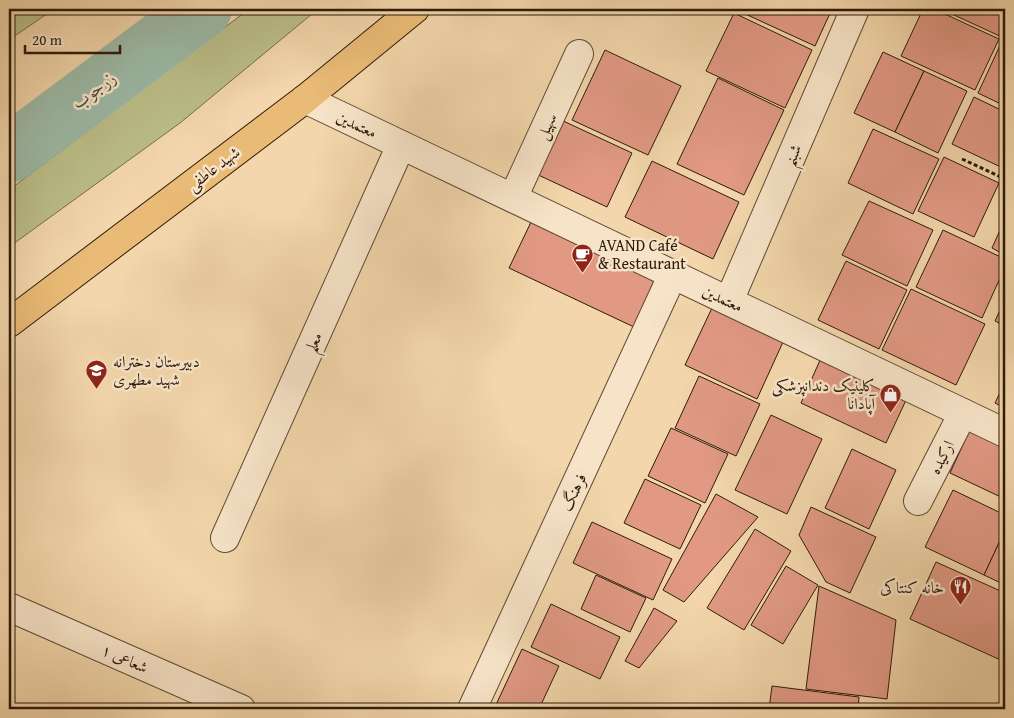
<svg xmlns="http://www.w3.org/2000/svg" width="1014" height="718" font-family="'Gentium Book Plus',Amiri,serif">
  <rect width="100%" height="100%" fill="#f3d6ab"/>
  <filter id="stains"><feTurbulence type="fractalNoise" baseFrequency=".004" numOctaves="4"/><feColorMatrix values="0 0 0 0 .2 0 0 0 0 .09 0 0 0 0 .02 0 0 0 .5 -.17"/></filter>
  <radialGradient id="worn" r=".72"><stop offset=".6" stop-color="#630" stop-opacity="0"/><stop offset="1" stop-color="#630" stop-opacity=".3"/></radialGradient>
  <!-- green -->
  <g fill="#bbbe89" stroke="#746c4a">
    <path d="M9 9H54L9 40Z"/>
    <path d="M249 9H318L180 123 9 247V190Z"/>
  </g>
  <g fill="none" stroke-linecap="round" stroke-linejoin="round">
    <!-- river -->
    <path stroke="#9cb9a6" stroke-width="58" d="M9 154 203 9"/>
  </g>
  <!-- building -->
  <g fill="#e19984" stroke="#2d1b0c">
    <path d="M744 9H832L815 46 743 13Z"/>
    <path d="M923 9H934L999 39 975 90 901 56Z"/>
    <path d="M941 9H1005V35L1004 38Z"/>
    <path d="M734 13 812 50 785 108 706 71Z"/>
    <path d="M1003 39 1005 40V106L978 93Z"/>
    <path d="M605 50 681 86 648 155 572 120Z"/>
    <path d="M883 52 924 71 895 132 854 113Z"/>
    <path d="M924 71 967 91 938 153 895 132Z"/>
    <path d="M718 78 784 110 744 195 677 164Z"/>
    <path d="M974 97 1005 112V169L952 144Z"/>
    <path d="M559 119 632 153 607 207 534 173Z"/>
    <path d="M873 129 939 159 913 214 848 183Z"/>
    <path d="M944 157 999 183 974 237 918 211Z"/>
    <path d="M652 161 739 202 713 259 625 217Z"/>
    <path d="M869 201 933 230 907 286 842 255Z"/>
    <path d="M1005 219V255L992 248Z"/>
    <path d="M532 220 655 279 634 327 509 268Z"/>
    <path d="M943 230 1005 259V267L982 318 916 287Z"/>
    <path d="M846 261 907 290 879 349 818 320Z"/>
    <path d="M911 289 985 324 956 385 882 350Z"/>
    <path d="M1005 299V326L995 321Z"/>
    <path d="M712 308 783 342 757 399 685 365Z"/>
    <path d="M821 358 907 398 886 443 801 403Z"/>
    <path d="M699 376 760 404 736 456 675 428Z"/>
    <path d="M1005 382V408L995 403Z"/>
    <path d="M771 415 822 439 787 514 735 490Z"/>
    <path d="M972 425 1005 440V499L950 473Z"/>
    <path d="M671 428 728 454 705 503 648 476Z"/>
    <path d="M852 449 896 470 869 529 825 508Z"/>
    <path d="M645 479 701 505 680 549 624 523Z"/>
    <path d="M953 490 1005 515V530L984 575 925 547Z"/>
    <path d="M716 494 758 517 684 602 663 590Z"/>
    <path d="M811 507 876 537 850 593 826 582 799 535Z"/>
    <path d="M592 522 672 559 653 600 573 563Z"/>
    <path d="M755 529 791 551 744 630 707 608Z"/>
    <path d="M1005 530V585L984 575Z"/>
    <path d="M936 562 1005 593V662L910 619Z"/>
    <path d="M786 566 818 585 783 644 751 625Z"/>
    <path d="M596 575 646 598 630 632 581 609Z"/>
    <path d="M819 586 896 620 887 699 806 689Z"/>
    <path d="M551 604 620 637 600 679 531 647Z"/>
    <path d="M654 608 677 621 639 668 625 661Z"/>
    <path d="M522 649 559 666 539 709H494Z"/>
    <path d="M772 686 859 697 858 709H769Z"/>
  </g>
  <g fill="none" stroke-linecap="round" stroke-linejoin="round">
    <defs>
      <g id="minor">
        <path d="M305 99 1005 433"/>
        <path d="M513 198 579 54"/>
        <path d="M729 301 855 9"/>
        <path d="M918 501 963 413"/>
        <path d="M225 538 401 145"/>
        <path d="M9 607 241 709"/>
        <path d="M472 709 673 274"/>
      </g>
      <path id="major" d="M9 323 305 99 415 9"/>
    </defs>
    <!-- minor casing -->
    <use href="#minor" stroke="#5e4a34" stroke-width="30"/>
    <!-- major casing -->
    <use href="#major" stroke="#2d1b0c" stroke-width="30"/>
    <!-- path -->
    <g stroke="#2d1b0c" stroke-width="3" stroke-dasharray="4 2.5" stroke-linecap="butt">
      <path d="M9 13 19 9"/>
      <path d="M962 159 1005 179"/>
    </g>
    <!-- minor -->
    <use href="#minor" stroke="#f7e4c8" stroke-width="28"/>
    <!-- major -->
    <use href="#major" stroke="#eabb76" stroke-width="28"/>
  </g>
  <!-- icons -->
  <defs>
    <symbol id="cafe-pin" viewBox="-11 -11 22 30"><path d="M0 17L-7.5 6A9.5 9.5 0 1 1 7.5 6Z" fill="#8f2418" stroke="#f7e4c8"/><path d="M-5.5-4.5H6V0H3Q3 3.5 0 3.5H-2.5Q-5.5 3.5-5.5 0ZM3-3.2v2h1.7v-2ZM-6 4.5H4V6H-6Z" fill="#fff"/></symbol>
    <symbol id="school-pin" viewBox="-11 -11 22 30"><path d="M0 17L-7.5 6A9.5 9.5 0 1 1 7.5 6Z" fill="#8f2418" stroke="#f7e4c8"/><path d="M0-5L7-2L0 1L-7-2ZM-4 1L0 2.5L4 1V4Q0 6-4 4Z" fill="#fff"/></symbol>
    <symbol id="shop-pin" viewBox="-11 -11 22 30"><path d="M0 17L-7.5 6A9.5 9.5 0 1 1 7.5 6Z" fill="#8f2418" stroke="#f7e4c8"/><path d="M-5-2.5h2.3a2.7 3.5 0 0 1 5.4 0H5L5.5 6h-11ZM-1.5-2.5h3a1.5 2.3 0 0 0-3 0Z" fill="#fff"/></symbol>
    <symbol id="restaurant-pin" viewBox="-11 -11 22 30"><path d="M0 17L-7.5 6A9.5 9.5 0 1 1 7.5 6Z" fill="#8f2418" stroke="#f7e4c8"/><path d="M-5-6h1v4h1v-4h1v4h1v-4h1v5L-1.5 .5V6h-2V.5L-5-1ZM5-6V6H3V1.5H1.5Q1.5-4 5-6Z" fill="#fff"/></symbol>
  </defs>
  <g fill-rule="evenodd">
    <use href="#cafe-pin" x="570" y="242" width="25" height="34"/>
    <use href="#school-pin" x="84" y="358" width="25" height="34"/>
    <use href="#shop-pin" x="878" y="382" width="25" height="34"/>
    <use href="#restaurant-pin" x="948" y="574" width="25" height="34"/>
  </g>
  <g text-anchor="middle" stroke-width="5" stroke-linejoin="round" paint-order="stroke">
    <!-- street labels -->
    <g font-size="16" fill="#2d1b0c" stroke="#f7e4c8">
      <text transform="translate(357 124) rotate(25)" y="6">معتمدین</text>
      <text transform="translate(546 126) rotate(-65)" y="6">سهیل</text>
      <text transform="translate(792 155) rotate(-67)" y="6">شبنم</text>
      <text transform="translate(213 168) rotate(-37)" y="6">شهید عاطفی</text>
      <text transform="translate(723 298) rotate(25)" y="6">معتمدین</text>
      <text transform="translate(313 342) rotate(-66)" y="6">معلم</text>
      <text transform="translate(941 457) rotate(-63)" y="6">ارکیده</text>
      <text transform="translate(573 492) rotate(-65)" y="6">فرهنگ</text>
      <text transform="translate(125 658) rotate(24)" y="6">شعاعی ۱</text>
    </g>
    <!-- poi labels -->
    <g font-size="16" fill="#2d1b0c" stroke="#f7e4c8" text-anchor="start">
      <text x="598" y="251">AVAND Café<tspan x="598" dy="18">&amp; Restaurant</tspan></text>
      <text x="113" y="367">دبیرستان دخترانه<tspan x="113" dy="18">شهید مطهری</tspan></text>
      <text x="875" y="391" text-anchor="end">کلینیک دندانپزشکی<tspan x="875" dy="18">آپادانا</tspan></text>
      <text x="944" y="593" text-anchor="end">خانه کنتاکی</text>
    </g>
    <!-- water labels -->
    <g font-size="18" font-style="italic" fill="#4e4a3a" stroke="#f7e4c8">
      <text transform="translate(94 90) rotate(-37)" y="6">زرجوب</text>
    </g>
  </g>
  <!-- margin -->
  <rect width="1014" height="718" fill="none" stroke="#f3d6ab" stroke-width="30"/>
  <rect x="10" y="10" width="994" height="698" fill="none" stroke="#2d1b0c" stroke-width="2.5"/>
  <rect x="15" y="15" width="984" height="688" fill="none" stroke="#2d1b0c"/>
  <!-- scale -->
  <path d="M25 45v8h95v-8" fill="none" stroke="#2d1b0c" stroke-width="2.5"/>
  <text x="32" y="45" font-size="15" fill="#2d1b0c" stroke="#f7e4c8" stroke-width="4" paint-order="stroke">20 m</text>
  <rect width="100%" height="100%" filter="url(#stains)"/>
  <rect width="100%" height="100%" fill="url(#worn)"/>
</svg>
